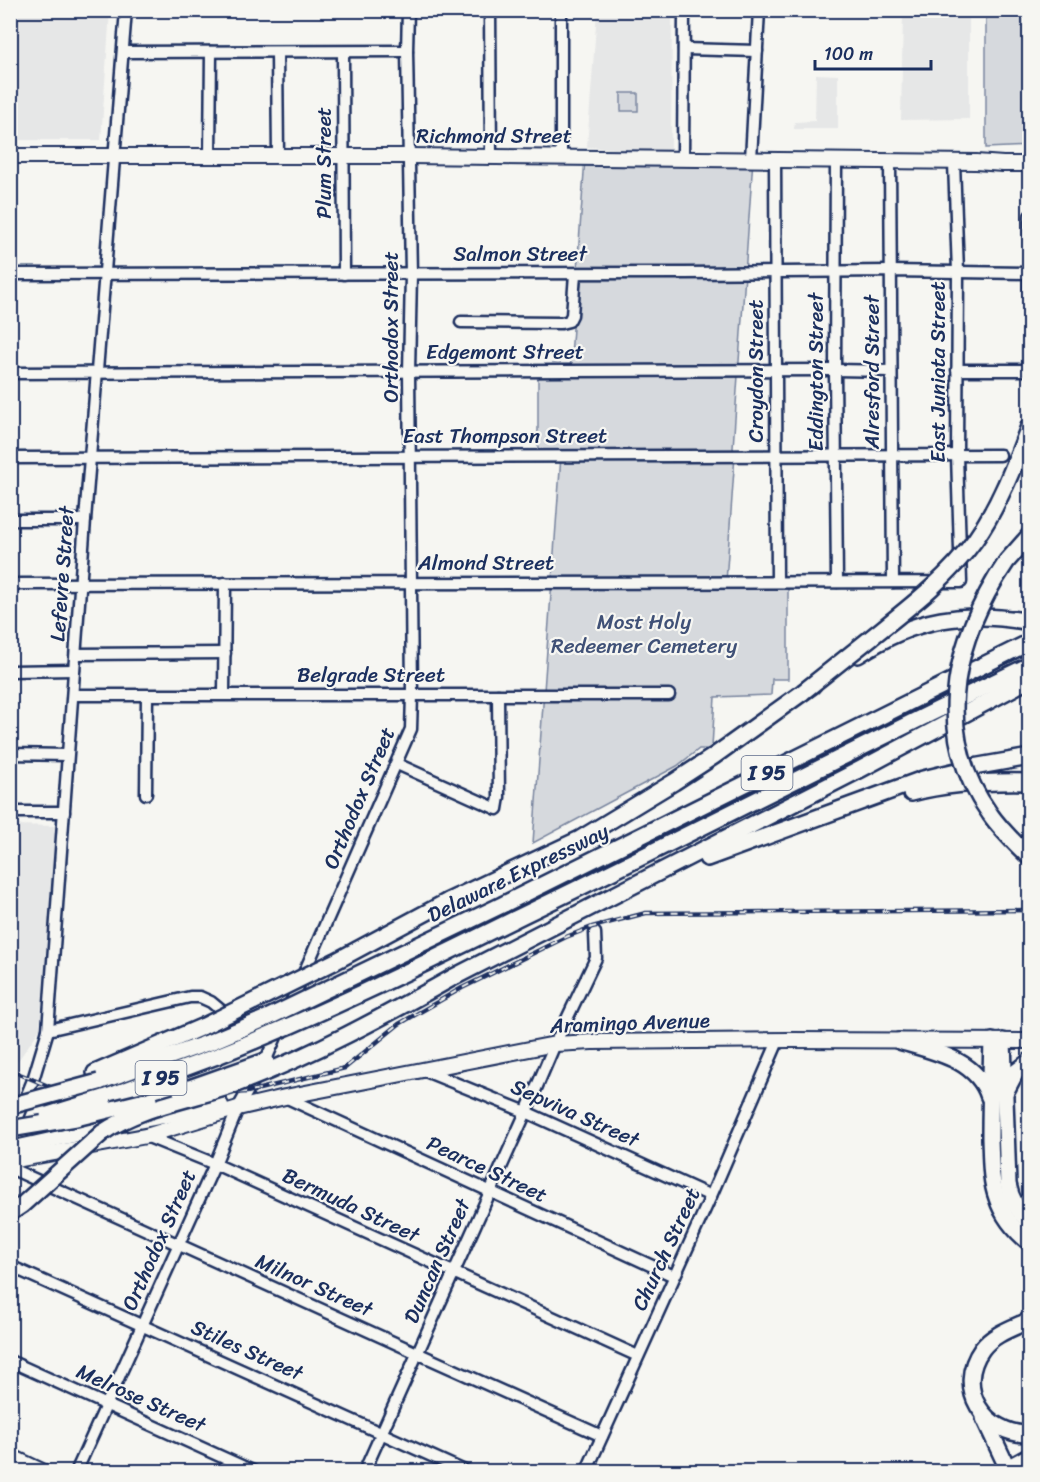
<svg xmlns="http://www.w3.org/2000/svg" width="1040" height="1482" font-family="Sriracha,sans-serif">
  <rect width="100%" height="100%" fill="#f6f6f2"/>
  <filter id="ink" filterUnits="userSpaceOnUse"><feTurbulence type="fractalNoise" baseFrequency=".0167" numOctaves="2"/><feDisplacementMap in="SourceGraphic" scale="12" xChannelSelector="R" yChannelSelector="G"/><feConvolveMatrix kernelMatrix="1 2 1 2 8 2 1 2 1" color-interpolation-filters="sRGB"/></filter>
  <g filter="url(#ink)">
    <!-- built -->
    <g fill="#e6e7e7">
      <path d="M10 11H110L101 140H11Z"/>
      <path d="M597 11H672L671 153 587 147Z"/>
      <path d="M903 11H969V119L901 120Z"/>
      <path d="M816 74 838 75V129H794L795 122 815 121Z"/>
      <path d="M11 825 57 826 40 1029 13 1068H11Z"/>
    </g>
    <!-- green -->
    <g fill="#d6d9dd" stroke="#78849e" stroke-width="1.5">
      <path d="M986 11H1029V146L986 148Z"/>
      <rect x="621" y="93" width="17" height="18"/>
      <path d="M585 158 753 159 733 448 735 455 726 582H788V679H772L771 695 715 697 712 747 708 749H699L677 766 533 843 561 456H538V371H570Z"/>
    </g>
    <g fill="none" stroke-linecap="round" stroke-linejoin="round">
      <defs>
        <g id="minor">
          <path d="M490 10 491 158"/>
          <path d="M561 10V158"/>
          <path d="M684 49 757 51"/>
          <path d="M123 52 407 51"/>
          <path d="M277 52 278 157"/>
          <path d="M343 52 344 274"/>
          <path d="M210 156 211 52"/>
          <path d="M683 159 684 10"/>
          <path d="M751 159 759 10"/>
          <path d="M775 159 777 582"/>
          <path d="M836 161 835 370 837 582"/>
          <path d="M890 162 893 582"/>
          <path d="M10 274 684 273 891 271 1029 273"/>
          <path d="M461 322 561 323 569 321 572 315 575 274"/>
          <path d="M957 370H1029L1030 216"/>
          <path d="M10 373 835 370 891 371"/>
          <path d="M10 458 1000 455"/>
          <path d="M10 520H85"/>
          <path d="M10 584 961 582 957 455 958 272 954 163"/>
          <path d="M76 654 225 653"/>
          <path d="M10 671 74 670"/>
          <path d="M224 694 225 583"/>
          <path d="M73 695H669"/>
          <path d="M10 754 67 755"/>
          <path d="M397 764 497 809 499 797 498 695"/>
          <path d="M146 794 147 696"/>
          <path d="M10 812H64"/>
          <path d="M48 1030 190 997H200L211 1002 246 1031"/>
          <path d="M423 1070 526 1112 711 1196"/>
          <path d="M285 1097 674 1276"/>
          <path d="M11 1134 33 1080 48 1030 85 520 126 10"/>
          <path d="M146 1136 215 1164 638 1356"/>
          <path d="M10 1168 417 1353 602 1436"/>
          <path d="M10 1266 467 1472"/>
          <path d="M10 1361 255 1472"/>
          <path d="M76 1472 215 1164 238 1108 268 1055 411 729 412 695 409 372 411 274 407 51 408 10"/>
          <path d="M364 1472 526 1112 555 1044 596 958 595 933"/>
          <path d="M586 1472 711 1196 778 1041"/>
        </g>
        <g id="major">
          <path d="M10 156H409L976 162 1003 164H1030"/>
          <path d="M128 1123 221 1105"/>
          <path d="M10 1149 109 1127"/>
          <path d="M10 1161 146 1136 238 1108 285 1097 555 1044 592 1042 790 1040 1030 1041"/>
          <path d="M10 1456 44 1472"/>
          <path d="M999 1472 1030 1455"/>
        </g>
        <g id="highway">
          <path d="M996 578 1007 561 1030 535"/>
          <path d="M858 655C914 618 965 610 1030 622"/>
          <path d="M911 793C950 783 989 781 1030 782"/>
          <path d="M707 858 923 779 973 767 1030 757"/>
          <path d="M448 901 580 839 674 782 714 756 813 685"/>
          <path d="M504 904 1030 642"/>
          <path d="M513 920C686 837 856 748 1030 665"/>
          <path d="M452 978 861 769 1030 679"/>
          <path d="M899 1041C933 1051 977 1059 989 1097"/>
          <path d="M992 1041C991 1073 990 1106 990 1139 991 1159 990 1179 997 1198 1003 1217 1015 1231 1030 1243"/>
          <path d="M1003 1041 1008 1184C1011 1200 1018 1212 1030 1223"/>
          <path d="M95 1073 204 1026"/>
          <path d="M99 1082 210 1042"/>
          <path d="M1006 1091 1016 1072 1030 1061"/>
          <path d="M104 1098 217 1056"/>
          <path d="M1030 1320C1013 1328 993 1334 982 1349 954 1388 984 1435 1030 1434"/>
          <path d="M984 1418 1007 1467"/>
        </g>
      </defs>
      <!-- minor casing -->
      <use href="#minor" stroke="#1b2f5e" stroke-width="15"/>
      <!-- major casing -->
      <use href="#major" stroke="#1b2f5e" stroke-width="18"/>
      <!-- highway casing -->
      <use href="#highway" stroke="#1b2f5e" stroke-width="20"/>
      <!-- minor -->
      <use href="#minor" stroke="#f6f6f2" stroke-width="10"/>
      <!-- major -->
      <use href="#major" stroke="#f6f6f2" stroke-width="14"/>
      <!-- highway -->
      <use href="#highway" stroke="#f6f6f2" stroke-width="15"/>
      <defs>
        <path id="rail" d="M10 1070 89 1103 124 1109H157L232 1093 247 1092 345 1068 399 1024 462 988 566 937 592 927 646 913 1030 910"/>
      </defs>
      <!-- rail casing -->
      <use href="#rail" stroke="#1b2f5e" stroke-width="4.5"/>
      <!-- rail -->
      <use href="#rail" stroke="#f6f6f2" stroke-width="2" stroke-dasharray="7" stroke-linecap="butt"/>
      <defs>
        <g id="highway-bridge">
          <path d="M996 578C951 653 935 738 990 814 1001 830 1016 844 1030 858"/>
          <path d="M803 692C829 671 856 650 882 629 916 602 950 575 975 540 1000 504 1015 464 1030 424"/>
          <path d="M204 1026 336 961 448 901"/>
          <path d="M210 1042 269 1017 504 904"/>
          <path d="M217 1056C318 1016 416 968 513 920"/>
          <path d="M181 1091 266 1061"/>
          <path d="M10 1106 99 1082"/>
          <path d="M48 1115 104 1098"/>
          <path d="M10 1129 76 1118 149 1100"/>
          <path d="M10 1213 22 1205 102 1133C142 1105 194 1100 239 1083 313 1055 383 1017 452 978"/>
        </g>
      </defs>
      <!-- highway-bridge casing -->
      <use href="#highway-bridge" stroke="#1b2f5e" stroke-width="20" stroke-linecap="butt"/>
      <!-- highway-bridge -->
      <use href="#highway-bridge" stroke="#f6f6f2" stroke-width="15"/>
    </g>
  </g>
  <g text-anchor="middle" stroke-width="4.5" stroke-linejoin="round" paint-order="stroke">
    <!-- shield labels -->
    <g fill="#f6f6f2" stroke="#5d6b8a" stroke-width="1.5">
      <rect x="741.5" y="756" width="51" height="34" rx="4.5"/>
      <rect x="135.5" y="1061" width="51" height="34" rx="4.5"/>
    </g>
    <g font-size="20" font-weight="bold" fill="#1b2f5e">
      <text x="767" y="780">I 95</text>
      <text x="161" y="1085">I 95</text>
    </g>
    <!-- street labels -->
    <g font-size="21" fill="#1b2f5e" stroke="#f6f6f2">
      <text x="494" y="143">Richmond Street</text>
      <text transform="translate(324 163) rotate(-90)" y="7">Plum Street</text>
      <text x="520" y="261">Salmon Street</text>
      <text transform="translate(391 327) rotate(-90)" y="7">Orthodox Street</text>
      <text x="505" y="359">Edgemont Street</text>
      <text transform="translate(756 371) rotate(-90)" y="7">Croydon Street</text>
      <text transform="translate(816 372) rotate(-90)" y="7">Eddington Street</text>
      <text transform="translate(872 372) rotate(-90)" y="7">Alresford Street</text>
      <text transform="translate(938 372) rotate(-90)" y="7">East Juniata Street</text>
      <text x="505" y="443">East Thompson Street</text>
      <text x="486" y="570">Almond Street</text>
      <text transform="translate(62 574) rotate(-86)" y="7">Lefevre Street</text>
      <text x="371" y="682">Belgrade Street</text>
      <text transform="translate(359 798) rotate(-67)" y="7">Orthodox Street</text>
      <text transform="translate(518 873) rotate(-26)" y="7">Delaware Expressway</text>
      <text transform="translate(630 1023) rotate(-2)" y="7">Aramingo Avenue</text>
      <text transform="translate(575 1113) rotate(24)" y="7">Sepviva Street</text>
      <text transform="translate(487 1169) rotate(25)" y="7">Pearce Street</text>
      <text transform="translate(351 1205) rotate(25)" y="7">Bermuda Street</text>
      <text transform="translate(159 1240) rotate(-66)" y="7">Orthodox Street</text>
      <text transform="translate(666 1249) rotate(-65)" y="7">Church Street</text>
      <text transform="translate(437 1261) rotate(-66)" y="7">Duncan Street</text>
      <text transform="translate(314 1285) rotate(24)" y="7">Milnor Street</text>
      <text transform="translate(247 1350) rotate(24)" y="7">Stiles Street</text>
      <text transform="translate(141 1398) rotate(24)" y="7">Melrose Street</text>
    </g>
    <!-- park labels -->
    <g font-size="21" fill="#405177" stroke="#f6f6f2">
      <text x="644" y="629">Most Holy<tspan x="644" dy="24">Redeemer Cemetery</tspan></text>
    </g>
  </g>
  <!-- margin -->
  <rect width="1040" height="1482" fill="none" stroke="#f6f6f2" stroke-width="36"/>
  <rect x="18" y="18" width="1004" height="1446" fill="none" stroke="#1b2f5e" stroke-width="2" filter="url(#ink)"/>
  <!-- scale -->
  <path d="M815 60v9h116v-9" fill="none" stroke="#1b2f5e" stroke-width="3"/>
  <text x="824" y="60" font-size="18" fill="#1b2f5e" stroke="#f6f6f2" stroke-width="4.5" paint-order="stroke">100 m</text>
</svg>
